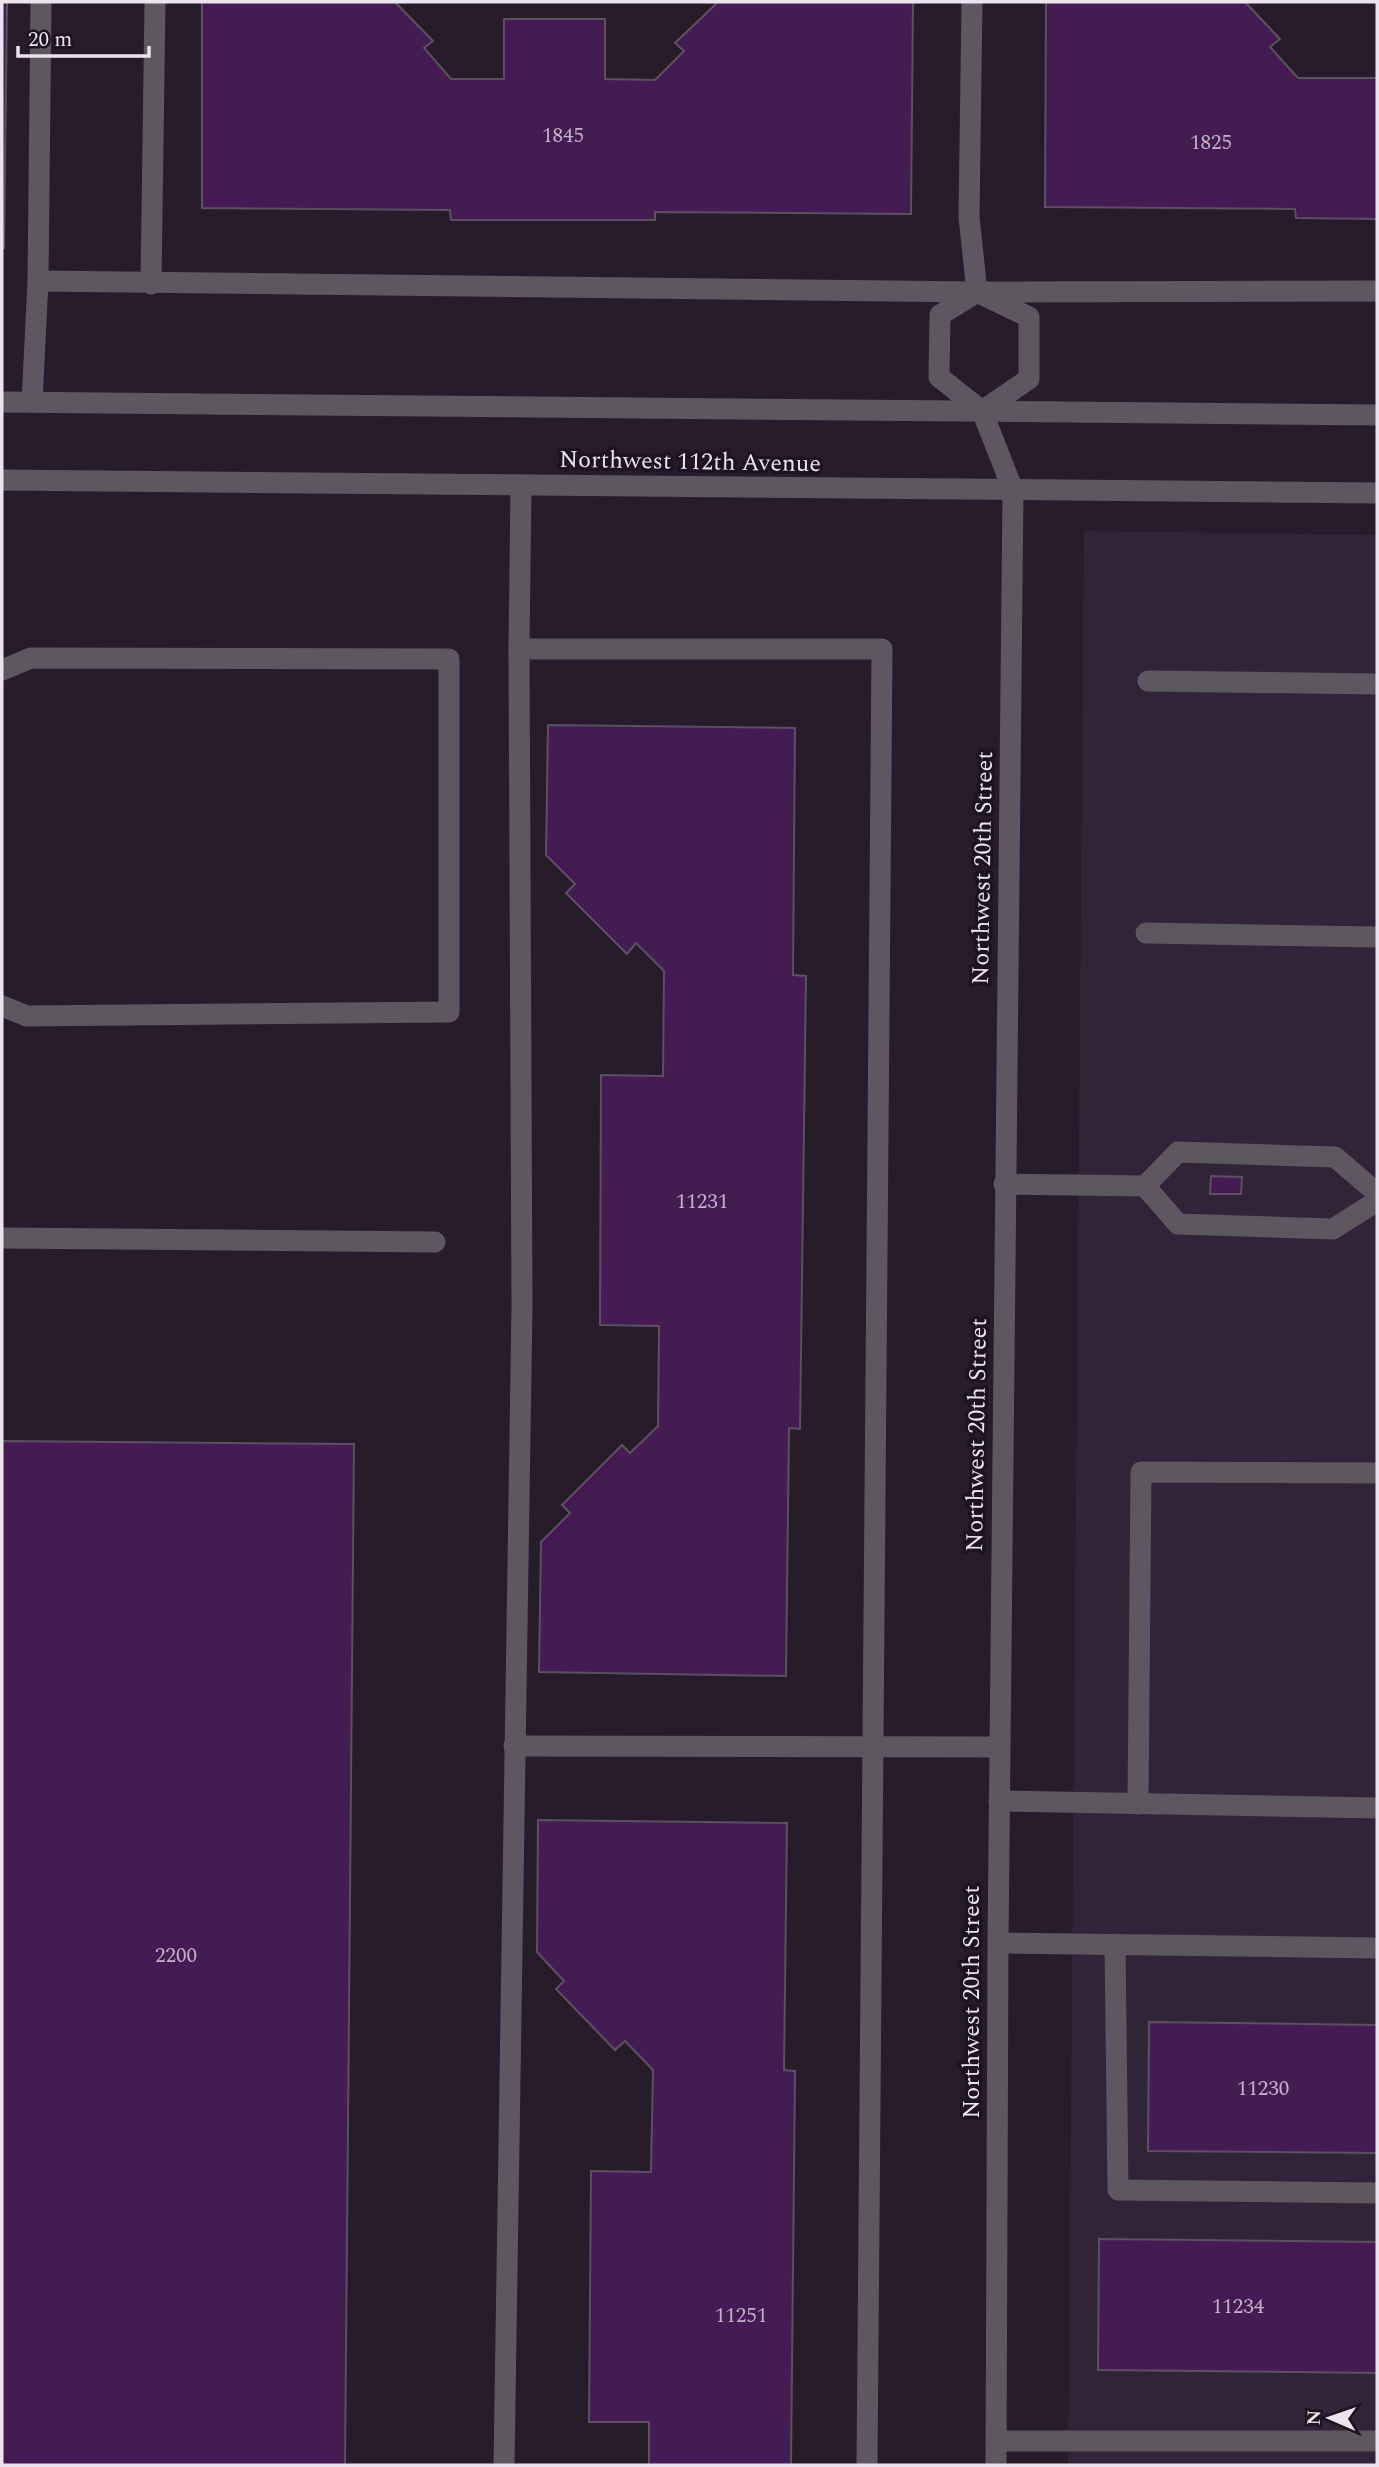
<svg xmlns="http://www.w3.org/2000/svg" width="1379" height="2467" font-family="Spectral,serif">
  <rect width="100%" height="100%" fill="#271c2b"/>
  <!-- built -->
  <path fill="#312338" d="M1084 531 1377 535V2465H1068Z"/>
  <!-- building -->
  <g fill="#441c53" stroke="#5b4f60" stroke-width="2">
    <path d="M2 2H7L4 248H2Z"/>
    <path d="M202 2H395L433 41 424 48 451 79H504V19H605V79L655 80 684 51 675 43 718 2H913L911 214 655 212V220H451L450 210 202 208Z"/>
    <path d="M1046 2H1245L1280 39 1270 47 1298 78H1377V219L1296 218 1295 209 1045 207Z"/>
    <path d="M548 725 795 728 793 975 806 976 800 1429 789 1428 786 1676 539 1672 541 1542 570 1513 562 1505 622 1445 630 1453 658 1426 659 1326 600 1325 601 1075 663 1076 664 971 636 943 627 954 566 893 575 884 546 855Z"/>
    <path d="M1211 1176 1242 1177 1241 1194H1210Z"/>
    <path d="M2 1441 354 1444 345 2465H2Z"/>
    <path d="M538 1820 787 1823 784 2070 795 2071 791 2465H649V2422H589L591 2171 651 2172 653 2070 625 2041 615 2050 556 1989 564 1981 537 1952Z"/>
    <path d="M1149 2022 1377 2025V2153L1148 2151Z"/>
    <path d="M1099 2239 1377 2242V2373L1098 2370Z"/>
  </g>
  <g fill="none" stroke-linecap="round" stroke-linejoin="round">
    <!-- minor -->
    <g stroke="#5d575f" stroke-width="21">
      <path d="M972 2 969 217 977 292"/>
      <path d="M38 281 41 2"/>
      <path d="M151 284 155 2"/>
      <path d="M977 292 940 315 939 377 982 411"/>
      <path d="M2 402 1377 415"/>
      <path d="M32 402 38 281 977 292 1377 291"/>
      <path d="M982 411 1013 490 998 1943 996 2465"/>
      <path d="M982 411 1029 379V317L983 295"/>
      <path d="M2 480 1377 493"/>
      <path d="M519 649H882L867 2465"/>
      <path d="M2 670 31 658 449 659V1012L27 1016 2 1006"/>
      <path d="M1148 681 1377 684"/>
      <path d="M1146 933 1377 937"/>
      <path d="M1004 1184 1145 1186 1178 1152 1335 1157 1377 1193"/>
      <path d="M1145 1186 1178 1224 1333 1229 1377 1201"/>
      <path d="M2 1238 435 1242"/>
      <path d="M514 1746 999 1747"/>
      <path d="M999 1801 1377 1808"/>
      <path d="M1138 1804 1141 1472 1377 1473"/>
      <path d="M998 1943 1377 1948"/>
      <path d="M1115 1944 1118 2190 1377 2193"/>
      <path d="M996 2441H1377"/>
      <path d="M504 2465 522 1306 519 649 521 485"/>
    </g>
  </g>
  <g text-anchor="middle" stroke-width="7" stroke-linejoin="round" paint-order="stroke">
    <!-- number labels -->
    <g font-size="21" fill="#c1b2c8">
      <text x="563" y="142">1845</text>
      <text x="1211" y="149">1825</text>
      <text x="702" y="1208">11231</text>
      <text x="176" y="1962">2200</text>
      <text x="1263" y="2095">11230</text>
      <text x="1238" y="2313">11234</text>
      <text x="741" y="2322">11251</text>
    </g>
    <!-- street labels -->
    <g font-size="24" fill="#ebe4ef" stroke="#1d1322">
      <text transform="translate(690 461) rotate(1)" y="8">Northwest 112th Avenue</text>
      <text transform="translate(982 868) rotate(-89)" y="8">Northwest 20th Street</text>
      <text transform="translate(976 1435) rotate(-89)" y="8">Northwest 20th Street</text>
      <text transform="translate(971 2002) rotate(-90)" y="8">Northwest 20th Street</text>
    </g>
  </g>
  <!-- border -->
  <rect width="1379" height="2467" fill="none" stroke="#ebe4ef" stroke-width="7"/>
  <!-- north arrow -->
  <g transform="translate(1330 2418) rotate(272)" stroke="#1d1322" stroke-width="5" paint-order="stroke">
  <path d="M0-5L12 26L0 18L-12 26Z" fill="#ebe4ef"/>
  <text y="-10" font-size="19" font-weight="bold" text-anchor="middle" fill="#ebe4ef">N</text>
  </g>
  <!-- scale -->
  <path d="M18 46v10h131v-10" fill="none" stroke="#ebe4ef" stroke-width="3.5"/>
  <text x="28" y="46" font-size="21" fill="#ebe4ef" stroke="#1d1322" stroke-width="5" paint-order="stroke">20 m</text>
</svg>
